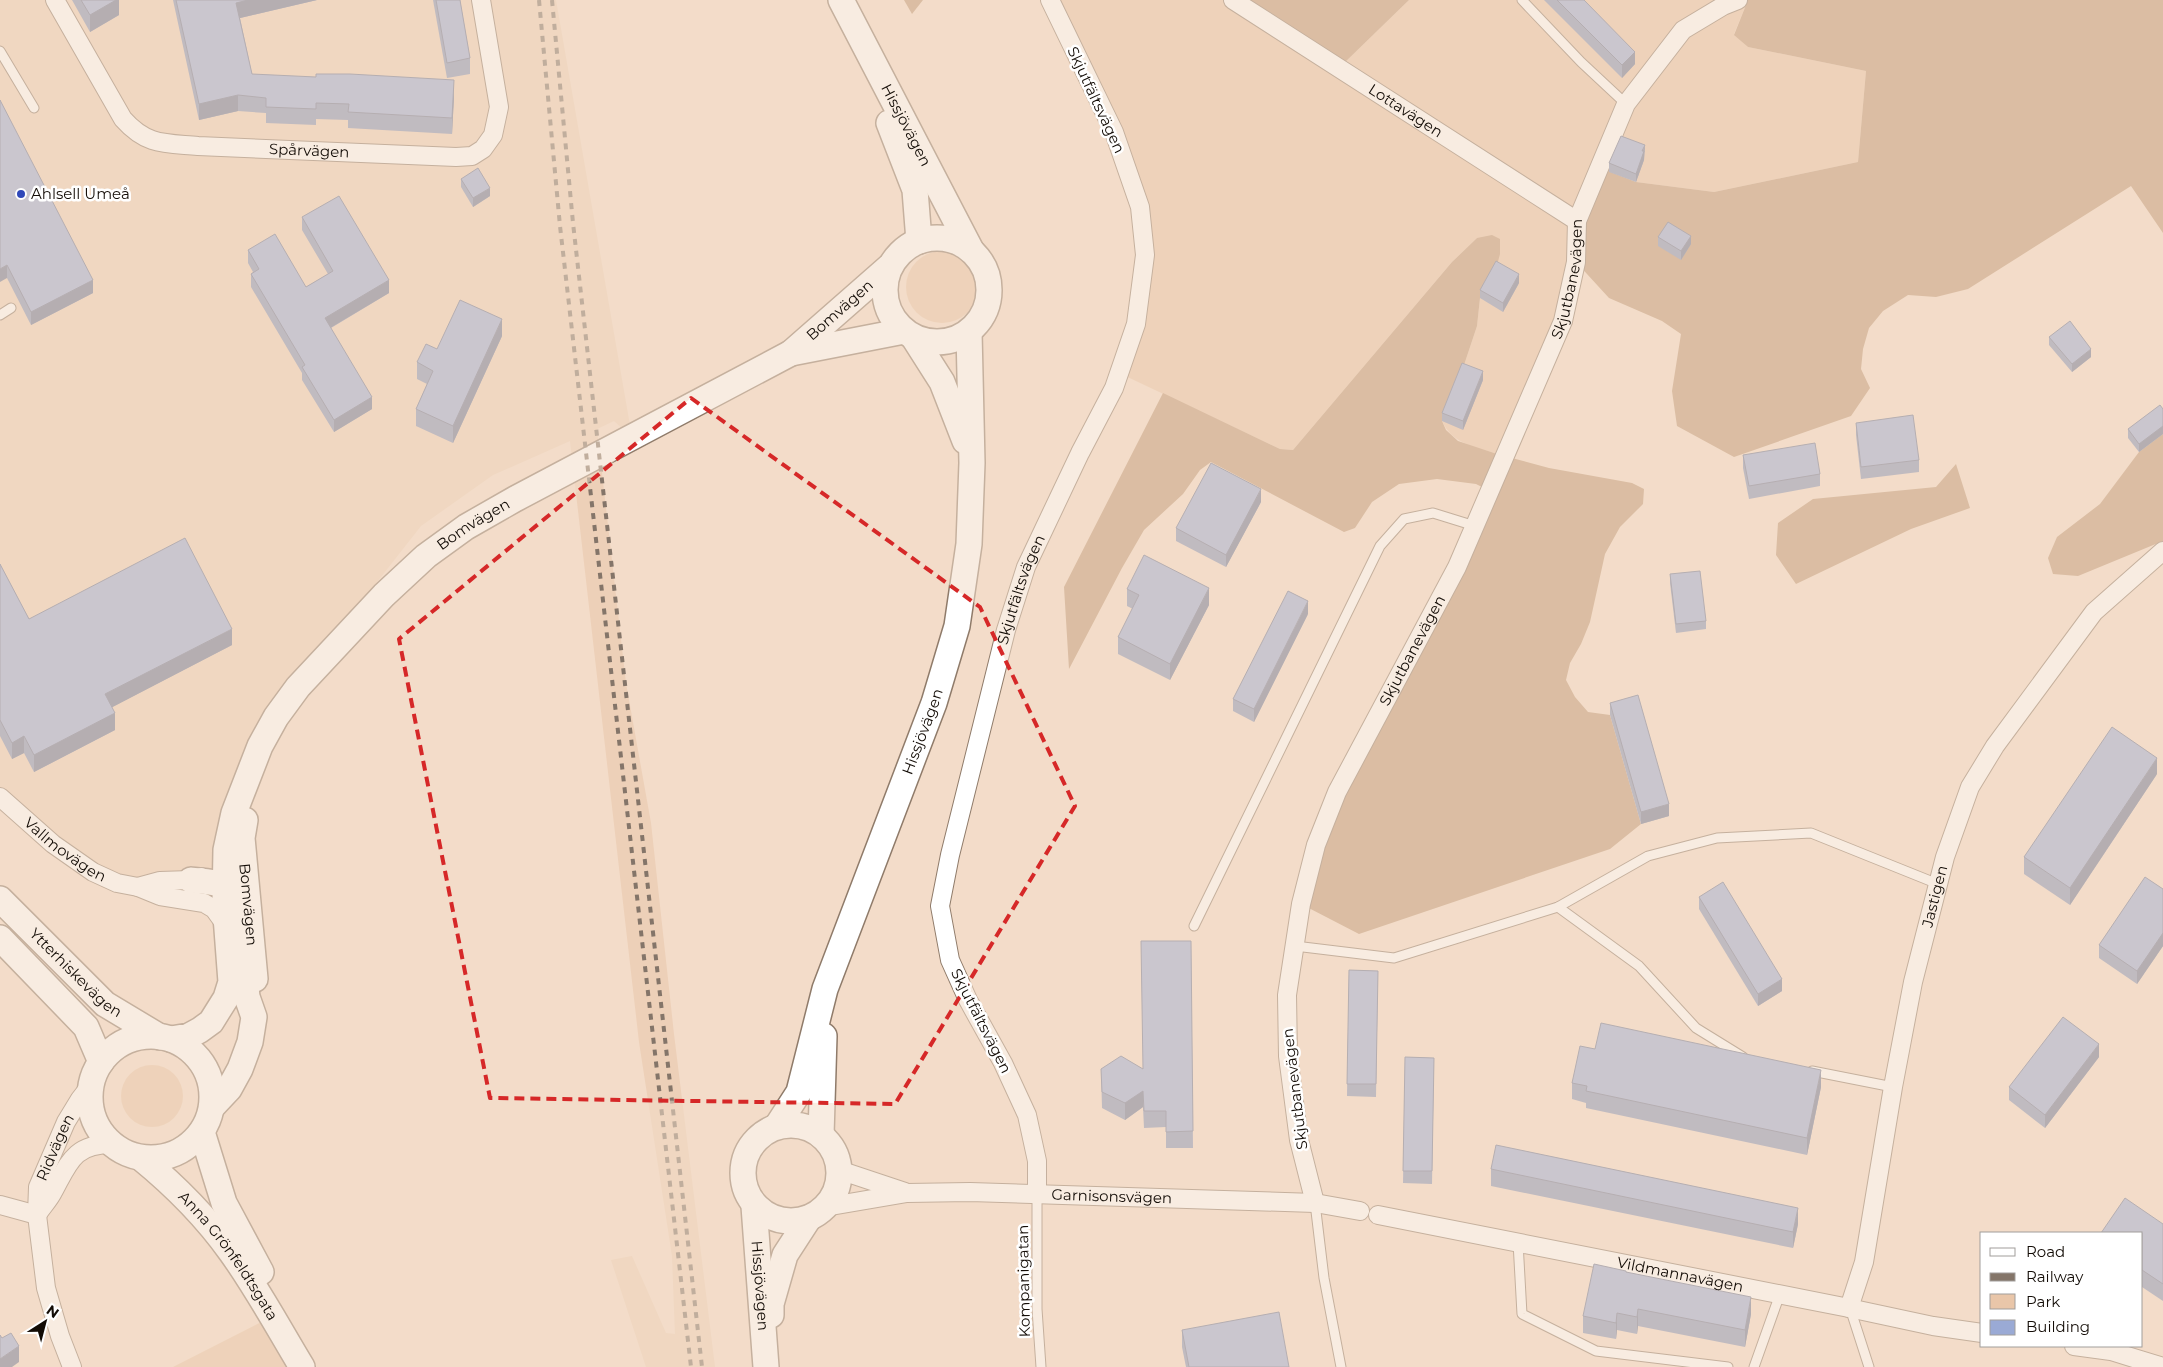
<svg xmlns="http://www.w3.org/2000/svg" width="2163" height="1367" font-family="Montserrat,sans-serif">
  <rect width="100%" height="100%" fill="#f3dcc9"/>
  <!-- built -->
  <path fill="#edd0b8" d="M0 0H556L632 437 614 421 597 429 626 683 651 823 674 1034 715 1367H646L611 1260 632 1256 666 1333 675 1334 672 1256 639 1042 570 441 493 475 421 526 326 647 298 687 219 863 207 875 117 883 0 797Z"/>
  <!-- green -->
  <g fill="#e9c6a9">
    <path d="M1050 0H1233L1339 68 1409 0H1748L1734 34 1748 47 1866 71 1858 162 1714 192 1636 182 1608 171 1563 321 1497 454C1476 447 1452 444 1442 421L1462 371 1477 326 1480 298 1477 238 1452 262 1293 450 1280 449 1119 373 1136 324 1140 207Z"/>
    <circle cx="942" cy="287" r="36"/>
    <circle cx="152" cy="1096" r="31"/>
    <path d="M271 1317 302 1367H173Z"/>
  </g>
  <!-- forest -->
  <g fill="#be9776">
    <path d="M904 0H923L912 14Z"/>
    <path d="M1233 0H1409L1339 68Z"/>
    <path d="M1748 0H2163V233L2131 186 1968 289 1936 297 1908 295 1883 311 1869 328 1863 349 1861 369 1870 388 1851 416 1734 457 1677 426 1672 391 1681 334 1662 321 1609 298 1576 262 1598 170 1608 171 1636 182 1714 192 1858 162 1866 71 1748 47 1734 35Z"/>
    <path d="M1492 235 1500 239V254L1496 269 1480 298 1477 326 1462 371 1442 421 1446 430 1458 441 1497 454 1549 468 1632 483 1644 489 1643 504 1620 527 1605 554 1590 622 1581 644 1570 663 1566 680 1575 697 1588 712 1610 715 1641 824 1610 849 1359 934 1301 904 1316 845 1490 491 1476 484 1437 479 1399 484 1372 502 1355 528 1344 532 1211 462 1200 470 1183 494 1144 530 1122 568 1069 669 1064 587 1163 393 1280 449 1293 450 1452 262 1477 238Z"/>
    <path d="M2163 434V541L2078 576 2053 574 2048 558 2057 537 2100 504 2139 452Z"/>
    <path d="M1956 464 1970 508 1911 529 1796 584 1776 555 1778 523 1813 499 1936 487Z"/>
  </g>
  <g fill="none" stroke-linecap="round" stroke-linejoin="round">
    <defs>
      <g id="lane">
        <path d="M1522 0 1581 62 1626 104"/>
        <path d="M0 51 34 108"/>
        <path d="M0 315 11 308"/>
        <path d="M1558 907 1639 966 1696 1028 1743 1057"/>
        <path d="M1194 926 1380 546 1404 519 1433 513 1475 526"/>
        <path d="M1295 946 1394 958 1558 907 1648 856 1717 838 1811 833 1938 884"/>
        <path d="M1812 1071 1893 1087"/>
        <path d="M1037 1194V1309L1041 1367"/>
        <path d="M1315 1203 1324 1278 1341 1367"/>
        <path d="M1518 1242 1522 1314 1596 1351 1728 1367"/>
        <path d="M1850 1308 1869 1367"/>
        <path d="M1754 1367 1780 1294"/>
      </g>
      <g id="street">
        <path id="s1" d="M55 0 123 119C147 146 165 143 198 146L456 157 472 156 483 149 493 135 499 107 481 0"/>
        <path id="s2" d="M1233 0 1577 221"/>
        <path id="s3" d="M0 797 53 844 93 872 117 883 138 887 160 896 204 903 214 909 227 927"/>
        <path d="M138 887 160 881 191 880 201 877"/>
        <path d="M839 1170 905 1192"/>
        <path id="s4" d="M1037 1194V1161L1027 1115 1003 1063 968 1000 950 960 940 906 950 855 1006 630 1026 567 1080 453 1114 388 1136 324 1145 255 1140 207 1114 132 1050 0"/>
        <path id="s5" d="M1315 1203 1299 1140 1288 1056 1287 995 1301 904 1316 845 1337 792 1457 567 1563 321 1576 262 1577 221 1626 104 1683 30 1723 6 1738 0"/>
        <path d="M0 1205 37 1215"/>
        <path id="s6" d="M825 1207 907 1193 970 1192 1315 1203 1360 1211"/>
        <path d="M37 1215C42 1207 49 1200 53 1192 69 1163 73 1144 112 1144"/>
        <path id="s7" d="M1378 1215 1849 1308 1933 1326 1982 1333"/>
        <path id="s8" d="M1849 1308 1864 1262 1893 1087 1913 982 1945 857 1970 787 1995 746 2094 612 2163 551"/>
        <path d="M2074 1346 2111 1351 2163 1367"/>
        <path id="s9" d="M72 1367 60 1336 46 1288 37 1215 38 1187 66 1122 80 1099 90 1086"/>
      </g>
      <g id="secondary">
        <path id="s10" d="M841 0 971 250"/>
        <path d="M889 123 915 190 919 241"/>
        <circle cx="937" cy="290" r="52"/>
        <path d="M914 338 942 382 965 441"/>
        <path d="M791 353 904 331"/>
        <path id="s11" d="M245 820 242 838 255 979"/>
        <path d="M191 880C205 882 230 881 235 897"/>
        <path id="s12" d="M0 899 105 1004 160 1037"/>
        <path d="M0 938 86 1027 101 1062"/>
        <circle cx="151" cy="1097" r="61"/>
        <path id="s13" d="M171 1039 189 1036 200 1030 211 1022 226 998 231 982 225 903 226 850 234 813 260 746 276 717 298 687 384 595 426 556 466 527 515 499 791 353 889 267"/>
        <path d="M213 1106 229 1089 240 1069 250 1042 254 1017 247 997 243 959"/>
        <circle cx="791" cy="1173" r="48"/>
        <path id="s14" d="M777 1126 799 1092 825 989 934 703 957 626 969 544 972 463 969 332"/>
        <path d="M202 1132 224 1203 261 1272"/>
        <path d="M821 1135 824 1036"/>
        <path id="s15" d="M141 1158C174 1185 206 1217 231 1252 257 1288 279 1329 302 1367"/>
        <path id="s16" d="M754 1206 766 1367"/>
        <path d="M771 1315V1304L785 1255 809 1218"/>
      </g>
    </defs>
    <!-- lane casing -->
    <use href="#lane" stroke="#8f7b6a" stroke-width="11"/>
    <!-- street casing -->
    <use href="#street" stroke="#8f7b6a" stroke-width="20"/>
    <!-- secondary casing -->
    <use href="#secondary" stroke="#8f7b6a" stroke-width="28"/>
    <!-- lane -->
    <use href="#lane" stroke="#fff" stroke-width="9"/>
    <!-- street -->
    <use href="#street" stroke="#fff" stroke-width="18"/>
    <!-- secondary -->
    <use href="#secondary" stroke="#fff" stroke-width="25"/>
    <!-- rail -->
    <g stroke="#847569" stroke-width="4" stroke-dasharray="6 6" stroke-linecap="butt">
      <path d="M539 0 560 226 691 1367"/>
      <path d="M552 0 573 223 702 1367"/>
    </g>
  </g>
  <!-- wall -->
  <g fill="#8492b7">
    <path d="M72 0H119V15L90 32Z"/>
    <path d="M173 0H317L240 18 252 74 454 96 452 134 348 128V120L316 119V125L266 123V113L238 111 199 120Z"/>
    <path d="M433 0H460L470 58V74L447 78Z"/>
    <path d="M1544 0H1584L1635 64 1622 78Z"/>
    <path d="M0 100 93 293 31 325 7 278Z"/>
    <path d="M1645 145 1644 160 1636 182 1609 172V163Z"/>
    <path d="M461 179 490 196 473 207 461 187Z"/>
    <path d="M302 217 389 293 331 328 372 409 334 432 302 380V373L251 287V274L253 272 248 263V250L306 287 328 274 302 230Z"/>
    <path d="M1658 237 1691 244 1681 260 1658 246Z"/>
    <path d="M1519 283 1503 312 1480 298V290Z"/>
    <path d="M502 336 453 443 416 426V409L427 384 417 379V362L437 349Z"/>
    <path d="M2049 337 2091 357 2072 372 2049 345Z"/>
    <path d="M1483 380 1463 430 1442 421V413Z"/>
    <path d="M2163 409V434L2139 452 2128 438V429Z"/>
    <path d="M1856 423 1919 460V472L1861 479 1856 435Z"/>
    <path d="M1743 455 1820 474V486L1749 499 1743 468Z"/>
    <path d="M1261 502 1226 567 1176 541V528Z"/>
    <path d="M0 564 29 619 232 645 112 707 115 730 34 772 24 753 12 759 0 736Z"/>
    <path d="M1670 574 1706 621V629L1676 633 1670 583Z"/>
    <path d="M1127 589 1209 605 1170 680 1118 654V637L1133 609 1127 606Z"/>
    <path d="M1308 614 1254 722 1233 711V699Z"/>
    <path d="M1610 703 1669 816 1641 824 1610 715Z"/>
    <path d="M2157 774 2070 905 2024 874V857Z"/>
    <path d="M2163 889V946L2137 984 2099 958V945Z"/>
    <path d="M1699 897 1782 991 1758 1006 1699 909Z"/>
    <path d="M1191 941 1193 1148H1166V1127L1144 1128 1143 1107 1125 1120 1102 1108 1101 1069H1143Z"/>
    <path d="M1349 970 1378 971 1376 1097 1347 1096Z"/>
    <path d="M1595 1049 1821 1087 1807 1155 1586 1108V1103L1572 1099V1083Z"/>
    <path d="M1405 1057 1434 1058 1432 1184 1403 1183Z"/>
    <path d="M2099 1057 2045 1128 2009 1100V1087Z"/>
    <path d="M1491 1169 1798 1224 1793 1248 1491 1186Z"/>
    <path d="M2163 1224V1301L2142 1287V1233Z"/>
    <path d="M1626 1272 1751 1314 1745 1347 1638 1326 1637 1334 1617 1330 1616 1339 1583 1333V1316Z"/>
    <path d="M1182 1330 1289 1367H1186L1182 1347Z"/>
  </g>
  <!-- shaded-wall -->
  <g fill="#6c7795">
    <path d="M116 0H119V15L90 32V15Z"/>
    <path d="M248 0H317L236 19V3Z"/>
    <path d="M1635 52V64L1622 78V65Z"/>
    <path d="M454 80V96L452 134V118Z"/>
    <path d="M238 95V111L199 120V104Z"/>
    <path d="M1645 145 1644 160 1636 182V174Z"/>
    <path d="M490 188V196L473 207V198Z"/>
    <path d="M1691 236V244L1681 260V251Z"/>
    <path d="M7 265V278L0 282V269Z"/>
    <path d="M1519 274V283L1503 312V303Z"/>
    <path d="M93 280V293L31 325V312Z"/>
    <path d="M389 280V293L325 331V318Z"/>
    <path d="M502 319V336L453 443V426Z"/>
    <path d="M2091 349V357L2072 372V364Z"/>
    <path d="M1483 371V380L1463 430V421Z"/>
    <path d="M372 397V409L334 432V420Z"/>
    <path d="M2163 426V434L2139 452V444Z"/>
    <path d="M1261 489V502L1226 567V555Z"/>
    <path d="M1209 588V605L1170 680V664Z"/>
    <path d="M1308 601V614L1254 722V709Z"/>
    <path d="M232 629V645L105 711V694Z"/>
    <path d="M115 713V730L34 772V755Z"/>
    <path d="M24 736V753L12 759V743Z"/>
    <path d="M2157 758V774L2070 905V888Z"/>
    <path d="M1669 804V816L1641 824V812Z"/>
    <path d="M2163 933V946L2137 984V971Z"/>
    <path d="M1782 979V991L1758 1006V994Z"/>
    <path d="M2099 1044V1057L2045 1128V1115Z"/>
    <path d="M1821 1070V1087L1807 1155V1138Z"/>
    <path d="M1143 1091V1107L1125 1120V1103Z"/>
    <path d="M1798 1208V1224L1793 1248V1232Z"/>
    <path d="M1751 1297V1314L1745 1347V1330Z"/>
    <path d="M1638 1309V1326L1637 1334V1317Z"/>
    <path d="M1617 1313V1330L1616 1339V1323Z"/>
    <path d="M19 1346V1362L12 1367H0V1359Z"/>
  </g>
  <!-- building -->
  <g fill="#9aaad5" stroke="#6c7795">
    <path d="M81 0H116L90 15Z"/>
    <path d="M176 0H248L236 3 252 74 316 77V74H350L454 80 452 118 348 112 349 104 316 103V109L266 107V98L238 95 199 104Z"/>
    <path d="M436 0H460L470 58 447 63Z"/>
    <path d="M1557 0H1584L1635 52 1622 65Z"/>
    <path d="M0 100 93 280 31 312 7 265 0 269Z"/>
    <path d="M1621 136 1645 145 1642 151H1644L1636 174 1609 163Z"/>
    <path d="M478 168 490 188 473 198 461 179Z"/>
    <path d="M339 196 389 280 325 318 372 397 334 420 302 367 305 365 251 274 259 269 248 250 275 234 306 287 333 271 302 217Z"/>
    <path d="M1668 222 1691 236 1681 251 1658 237Z"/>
    <path d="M1496 261 1519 274 1503 303 1480 290Z"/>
    <path d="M460 300 502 319 453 426 416 409 433 371 417 362 426 344 437 349Z"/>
    <path d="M2070 321 2091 349 2072 364 2049 337Z"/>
    <path d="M1462 363 1483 371 1463 421 1442 413Z"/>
    <path d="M2160 405 2163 409V426L2139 444 2128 429Z"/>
    <path d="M1913 415 1919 460 1861 467 1856 423Z"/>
    <path d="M1815 443 1820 474 1749 486 1743 455Z"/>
    <path d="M1211 463 1261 489 1226 555 1176 528Z"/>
    <path d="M185 538 232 629 105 694 115 713 34 755 24 736 12 743 0 720V564L29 619Z"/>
    <path d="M1144 555 1209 588 1170 664 1118 637 1139 595 1127 589Z"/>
    <path d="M1700 571 1706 621 1676 624 1670 574Z"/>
    <path d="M1288 591 1308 601 1254 709 1233 699Z"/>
    <path d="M1638 695 1669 804 1641 812 1610 703Z"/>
    <path d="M2112 727 2157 758 2070 888 2024 857Z"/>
    <path d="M2145 877 2163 889V933L2137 971 2099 945Z"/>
    <path d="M1723 882 1782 979 1758 994 1699 897Z"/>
    <path d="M1141 941H1191L1193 1131 1166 1132V1111H1144L1143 1091 1125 1103 1102 1092 1101 1069 1121 1056 1143 1069Z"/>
    <path d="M1349 970 1378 971 1376 1084H1347Z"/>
    <path d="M2063 1017 2099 1044 2045 1115 2009 1087Z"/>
    <path d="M1601 1023 1821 1070 1807 1138 1586 1091 1587 1086 1572 1083 1580 1046 1595 1049Z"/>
    <path d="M1405 1057 1434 1058 1432 1171H1403Z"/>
    <path d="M1496 1145 1798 1208 1793 1232 1491 1169Z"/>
    <path d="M2125 1198 2163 1224V1284L2142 1270V1233H2101Z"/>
    <path d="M1594 1264 1626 1271V1272L1751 1297 1745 1330 1638 1309 1637 1317 1617 1313 1616 1323 1583 1316Z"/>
    <path d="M1279 1312 1289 1367H1189L1182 1330Z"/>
    <path d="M11 1333 19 1346 0 1359V1335L2 1338Z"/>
  </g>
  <!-- marked area -->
  <path d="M0 0H2163V1367H0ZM691 398 980 607 1075 806 895 1104 490 1098 399 639Z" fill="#f3dcc9" fill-opacity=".55" fill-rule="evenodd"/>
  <path fill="none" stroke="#d62828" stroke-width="4" stroke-dasharray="10 6" stroke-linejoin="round" d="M691 398 980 607 1075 806 895 1104 490 1098 399 639Z"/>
  <!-- markers -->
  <circle fill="#3048b9" stroke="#fff" stroke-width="2" cx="21" cy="194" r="5"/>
  <g text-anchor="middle" stroke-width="5" stroke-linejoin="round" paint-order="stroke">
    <!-- street labels -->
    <g font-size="15" fill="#130c06" stroke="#fff">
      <text transform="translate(1096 100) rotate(65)" y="5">Skjutfältsvägen</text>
      <text dy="5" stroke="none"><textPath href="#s2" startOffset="205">Lottavägen</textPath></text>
      <text dy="5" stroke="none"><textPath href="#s10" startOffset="141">Hissjövägen</textPath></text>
      <text dy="5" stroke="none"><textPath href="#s1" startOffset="331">Spårvägen</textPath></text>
      <text dy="5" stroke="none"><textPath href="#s5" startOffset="986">Skjutbanevägen</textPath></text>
      <text dy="5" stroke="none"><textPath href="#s13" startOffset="1068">Bomvägen</textPath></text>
      <text dy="5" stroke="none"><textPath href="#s13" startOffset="642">Bomvägen</textPath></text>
      <text dy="5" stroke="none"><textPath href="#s4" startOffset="635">Skjutfältsvägen</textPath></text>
      <text dy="5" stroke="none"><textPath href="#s5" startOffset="581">Skjutbanevägen</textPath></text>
      <text dy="5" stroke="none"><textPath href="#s14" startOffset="422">Hissjövägen</textPath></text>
      <text dy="5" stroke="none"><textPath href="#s3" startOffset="84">Vallmovägen</textPath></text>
      <text dy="5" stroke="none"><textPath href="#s8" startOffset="421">Jastigen</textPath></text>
      <text dy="5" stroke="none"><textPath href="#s11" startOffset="85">Bomvägen</textPath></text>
      <text dy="5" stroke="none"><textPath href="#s12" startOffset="106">Ytterhiskevägen</textPath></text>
      <text transform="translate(981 1021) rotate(63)" y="5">Skjutfältsvägen</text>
      <text transform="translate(1295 1089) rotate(-97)" y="5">Skjutbanevägen</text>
      <text dy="5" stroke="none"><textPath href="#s9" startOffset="228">Ridvägen</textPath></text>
      <text dy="5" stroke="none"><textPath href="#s6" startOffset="288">Garnisonsvägen</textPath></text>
      <text dy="5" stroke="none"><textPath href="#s15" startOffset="132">Anna Grönfeldtsgata</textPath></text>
      <text dy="5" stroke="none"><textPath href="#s7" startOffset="308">Vildmannavägen</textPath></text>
      <text transform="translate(1024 1281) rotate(-91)" y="5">Kompanigatan</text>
      <text dy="5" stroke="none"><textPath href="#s16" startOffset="80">Hissjövägen</textPath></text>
    </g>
    <!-- poi labels -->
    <g font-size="15" fill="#130c06" stroke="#fff" text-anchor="start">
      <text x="31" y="199">Ahlsell Umeå</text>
    </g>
  </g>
  <!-- legend -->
  <rect x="1980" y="1232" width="162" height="115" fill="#ffffff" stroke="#a19e9b"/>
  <rect x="1990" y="1248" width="25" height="8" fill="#ffffff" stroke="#a19e9b"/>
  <text x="2026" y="1257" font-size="15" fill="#130c06">Road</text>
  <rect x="1990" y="1273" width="25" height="8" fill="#847569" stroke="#a19e9b"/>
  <text x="2026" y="1282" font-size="15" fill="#130c06">Railway</text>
  <rect x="1990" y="1294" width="25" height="15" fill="#e9c6a9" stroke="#a19e9b"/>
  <text x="2026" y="1307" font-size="15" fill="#130c06">Park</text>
  <rect x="1990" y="1320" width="25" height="15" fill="#9aaad5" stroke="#a19e9b"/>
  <text x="2026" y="1332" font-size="15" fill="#130c06">Building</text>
  <!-- north arrow -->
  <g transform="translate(45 1322) rotate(36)" stroke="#ffffff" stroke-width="4" paint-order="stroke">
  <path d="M0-4L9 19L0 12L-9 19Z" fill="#130c06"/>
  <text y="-8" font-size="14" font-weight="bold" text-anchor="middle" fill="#130c06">N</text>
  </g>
</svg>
